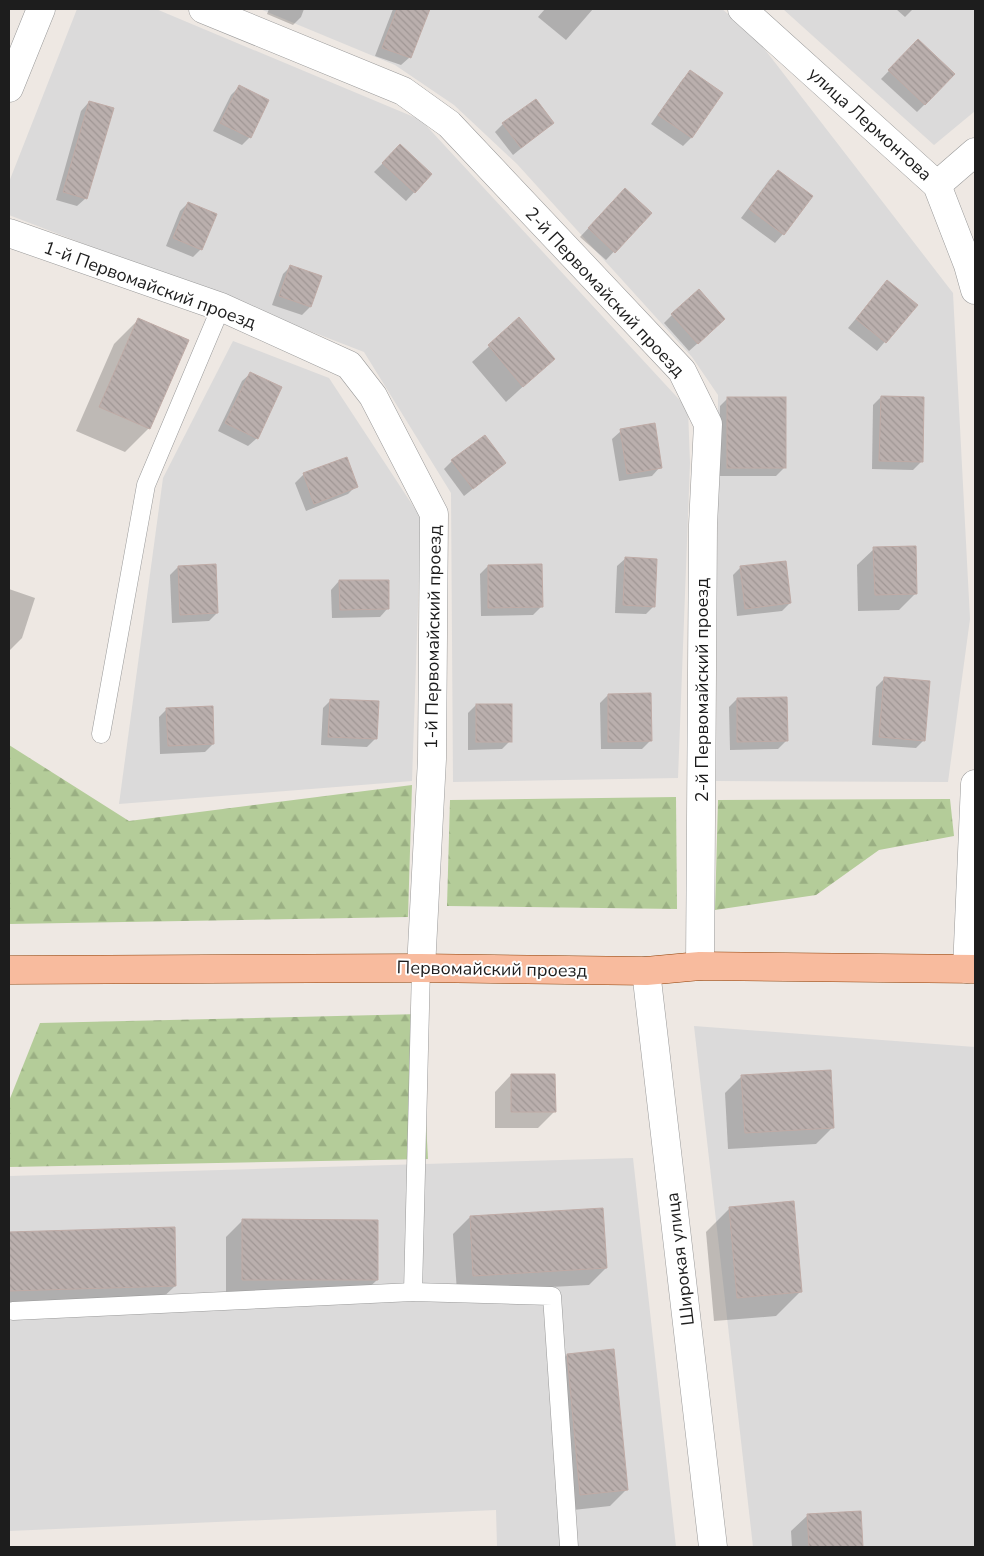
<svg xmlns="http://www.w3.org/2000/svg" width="984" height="1556" font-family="'Nunito Sans',sans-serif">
  <defs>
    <pattern id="forest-firs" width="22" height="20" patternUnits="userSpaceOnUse" patternTransform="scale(1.25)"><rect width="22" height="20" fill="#b4cc99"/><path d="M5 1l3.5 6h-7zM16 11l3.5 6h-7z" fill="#9aaf83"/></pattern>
    <pattern id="building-back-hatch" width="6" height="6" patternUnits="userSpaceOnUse" patternTransform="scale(1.25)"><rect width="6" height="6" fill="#baafad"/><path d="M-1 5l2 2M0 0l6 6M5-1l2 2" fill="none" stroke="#9f9694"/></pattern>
  </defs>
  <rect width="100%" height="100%" fill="#eee8e3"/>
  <!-- residential -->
  <g fill="#dbdada">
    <path d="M77 9H156L421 120 688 409 690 463 678 778 453 782 451 493 364 352 9 215V182Z"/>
    <path d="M260 9H722L753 34 953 293 970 619 948 782 716 781 718 395 692 357 517 164 454 105 395 65Z"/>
    <path d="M783 9H975V111L934 145Z"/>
    <path d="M233 341 329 378 421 518 412 781 119 804 163 478Z"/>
    <path d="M694 1026 975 1047V1547H753Z"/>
    <path d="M633 1158 676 1547H497L496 1510 9 1531V1176Z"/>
  </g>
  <!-- forest -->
  <g fill="url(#forest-firs)">
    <path d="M9 745 129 821 412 785 408 917 9 924Z"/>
    <path d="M676 797 677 909 447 906 450 800Z"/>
    <path d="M950 799 954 836 879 850 816 895 715 910 718 800Z"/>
    <path d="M420 1014 428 1159 9 1167V1101L40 1023Z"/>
  </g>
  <!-- shadow -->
  <g fill="#0003">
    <path d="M269 9H304L301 17 293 25 267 14Z"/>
    <path d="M393 9H429L410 57 401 65 375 56Z"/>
    <path d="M545 9H593L566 40 538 17Z"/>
    <path d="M896 9H913L905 17Z"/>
    <path d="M918 41 925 104 917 112 881 79Z"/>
    <path d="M690 72 721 93 691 138 683 146 651 124 682 80Z"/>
    <path d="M239 87 250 137 242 145 213 131 231 95Z"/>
    <path d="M89 102 86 198 77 206 56 200 81 111Z"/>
    <path d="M552 123 513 155 495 132 503 124Z"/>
    <path d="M400 146 431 174 406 201 374 172Z"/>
    <path d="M778 171 811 196 783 234 775 243 741 218 770 179Z"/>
    <path d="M617 198 650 213 606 260 580 237Z"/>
    <path d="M188 203 201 249 193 257 166 246 180 211Z"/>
    <path d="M291 266 310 307 302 315 272 305 283 274Z"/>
    <path d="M887 282 916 305 877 351 848 328Z"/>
    <path d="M672 315 716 327 689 351 664 323Z"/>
    <path d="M519 319 553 359 506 402 472 362Z"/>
    <path d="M138 320 149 428 125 452 76 431 114 344Z"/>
    <path d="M251 373 257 438 248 446 218 431 242 381Z"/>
    <path d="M881 397 921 462 913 470 872 469 873 405Z"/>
    <path d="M728 398 784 468 776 476H719L720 406Z"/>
    <path d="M621 431 660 467 652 476 619 481 612 439Z"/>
    <path d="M346 458 356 486 348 494 306 511 295 483 303 475Z"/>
    <path d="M452 461 505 463 464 496 444 469Z"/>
    <path d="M874 549 916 593 899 610 858 611 857 565Z"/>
    <path d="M626 558 654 606 646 614 615 613 617 566Z"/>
    <path d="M488 566 541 607 533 615 481 616 480 574Z"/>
    <path d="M178 567 217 613 209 621 172 623 170 575Z"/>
    <path d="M741 567 790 603 782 611 737 616 733 575Z"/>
    <path d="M339 581 388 608 380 617 332 618 331 590Z"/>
    <path d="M9 589 35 598 22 638 9 651Z"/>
    <path d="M884 679 924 740 916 748 872 745 876 687Z"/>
    <path d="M608 695 650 741 642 749H601L600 703Z"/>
    <path d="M737 699 786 741 778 749 730 750 729 707Z"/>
    <path d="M331 700 376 738 367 747 321 745 323 708Z"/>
    <path d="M476 705 510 741 502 749 468 750V713Z"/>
    <path d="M167 709 213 744 205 752 160 754 159 717Z"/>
    <path d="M511 1075 554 1112 538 1128H495V1092Z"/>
    <path d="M742 1076 833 1127 816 1144 728 1149 725 1093Z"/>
    <path d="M730 1208 800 1292 776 1316 714 1321 706 1232Z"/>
    <path d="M602 1210 606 1268 589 1285 457 1292 453 1234 470 1217Z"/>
    <path d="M242 1221 377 1280 360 1296H226V1237Z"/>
    <path d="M173 1228 175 1286 158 1302 9 1306V1233Z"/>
    <path d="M567 1355 627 1489 610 1506 564 1511 551 1372Z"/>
    <path d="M860 1512 862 1547H792L791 1531 808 1515Z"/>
  </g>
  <!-- building -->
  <g fill="url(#building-back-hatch)" stroke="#bfaba6">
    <path d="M397 9H430L411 58 382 48Z"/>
    <path d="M918 39 955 74 925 105 888 70Z"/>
    <path d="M690 70 723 93 692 138 658 115Z"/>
    <path d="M239 85 269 100 251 138 220 123Z"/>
    <path d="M536 99 554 123 521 148 502 123Z"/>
    <path d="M89 101 114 108 87 199 63 192Z"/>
    <path d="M400 144 432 174 415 193 382 163Z"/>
    <path d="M778 170 813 196 784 235 749 209Z"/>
    <path d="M625 188 652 213 615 253 588 228Z"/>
    <path d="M188 202 217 214 202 250 173 238Z"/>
    <path d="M290 265 322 276 311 307 279 296Z"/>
    <path d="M887 280 918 305 886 343 856 319Z"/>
    <path d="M699 289 725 319 698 344 671 314Z"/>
    <path d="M519 317 555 359 523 387 488 345Z"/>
    <path d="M138 318 189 340 150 429 99 407Z"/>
    <path d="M250 372 282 387 258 439 225 423Z"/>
    <path d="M881 396 924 397 923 462 879 461Z"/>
    <rect x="727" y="397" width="59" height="71"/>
    <path d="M655 423 662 468 627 474 620 429Z"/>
    <path d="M485 435 506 463 473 489 451 460Z"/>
    <path d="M347 457 358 487 314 504 303 473Z"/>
    <path d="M916 546 917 594 875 595 873 547Z"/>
    <path d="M625 557 657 559 655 607 623 605Z"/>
    <path d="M786 561 791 603 745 609 740 566Z"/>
    <path d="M216 564 218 613 180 615 178 566Z"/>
    <path d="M542 564 543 607 488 608V565Z"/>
    <path d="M339 580H389V609L340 610Z"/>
    <path d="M884 677 930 681 925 741 879 737Z"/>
    <path d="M651 693 652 741 608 742V694Z"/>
    <path d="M787 697 788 741 737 742V698Z"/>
    <path d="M330 699 379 701 377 739 328 737Z"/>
    <rect x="476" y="704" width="36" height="38"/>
    <path d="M213 706 214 744 168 746 166 708Z"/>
    <path d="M831 1070 834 1128 745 1133 741 1075Z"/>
    <path d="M511 1074H555L556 1112H511Z"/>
    <path d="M794 1201 802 1292 737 1298 729 1207Z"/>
    <path d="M603 1208 607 1268 473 1276 470 1216Z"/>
    <path d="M242 1219 378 1220V1280H242Z"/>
    <path d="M175 1227 176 1286 9 1291V1232Z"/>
    <path d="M614 1349 628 1490 580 1495 567 1354Z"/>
    <path d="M861 1511 863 1547H809L807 1514Z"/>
  </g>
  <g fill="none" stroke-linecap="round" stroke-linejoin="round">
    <defs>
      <g id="service">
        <path d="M101 734 146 485 221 307"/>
        <path d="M413 1292 421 968"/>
        <path d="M13 1311 413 1292 552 1296 569 1547"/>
      </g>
      <g id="minor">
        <path d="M203 9 403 91 449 124 682 371 708 424 703 525 700 966"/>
        <path d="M742 9 937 185 968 265 975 290"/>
        <path d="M9 88 41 9"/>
        <path d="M937 185 975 152"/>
        <path d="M9 233 221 307 349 365 373 396 434 514 432 759 421 968"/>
        <path d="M967 969 975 784"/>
        <path d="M646 971 713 1547"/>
      </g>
      <path id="primary" d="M9 970 421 968 646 971 700 966 975 969"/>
    </defs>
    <!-- service casing -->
    <use href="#service" stroke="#9a9a9a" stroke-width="19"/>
    <!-- minor casing -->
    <use href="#minor" stroke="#9a9a9a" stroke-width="29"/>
    <!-- primary casing -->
    <use href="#primary" stroke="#904006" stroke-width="29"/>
    <!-- service -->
    <use href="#service" stroke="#fff" stroke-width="18"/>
    <!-- minor -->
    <use href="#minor" stroke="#fff" stroke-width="28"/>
    <!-- primary -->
    <use href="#primary" stroke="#f8bb9e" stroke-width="28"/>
  </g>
  <g text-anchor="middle" stroke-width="4" stroke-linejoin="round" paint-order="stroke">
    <!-- street labels -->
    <g font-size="18" fill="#1d1d1d" stroke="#fff">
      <text transform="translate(870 124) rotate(42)" y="6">улица Лермонтова</text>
      <text transform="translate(150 285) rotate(20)" y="6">1-й Первомайский проезд</text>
      <text transform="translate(605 292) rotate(47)" y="6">2-й Первомайский проезд</text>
      <text transform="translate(433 637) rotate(-89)" y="6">1-й Первомайский проезд</text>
      <text transform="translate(702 690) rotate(-90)" y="6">2-й Первомайский проезд</text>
      <text transform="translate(492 969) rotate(1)" y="6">Первомайский проезд</text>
      <text transform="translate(680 1259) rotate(-97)" y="6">Широкая улица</text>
    </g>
  </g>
  <!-- border -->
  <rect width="984" height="1556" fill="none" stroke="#1d1d1d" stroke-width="20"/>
</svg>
